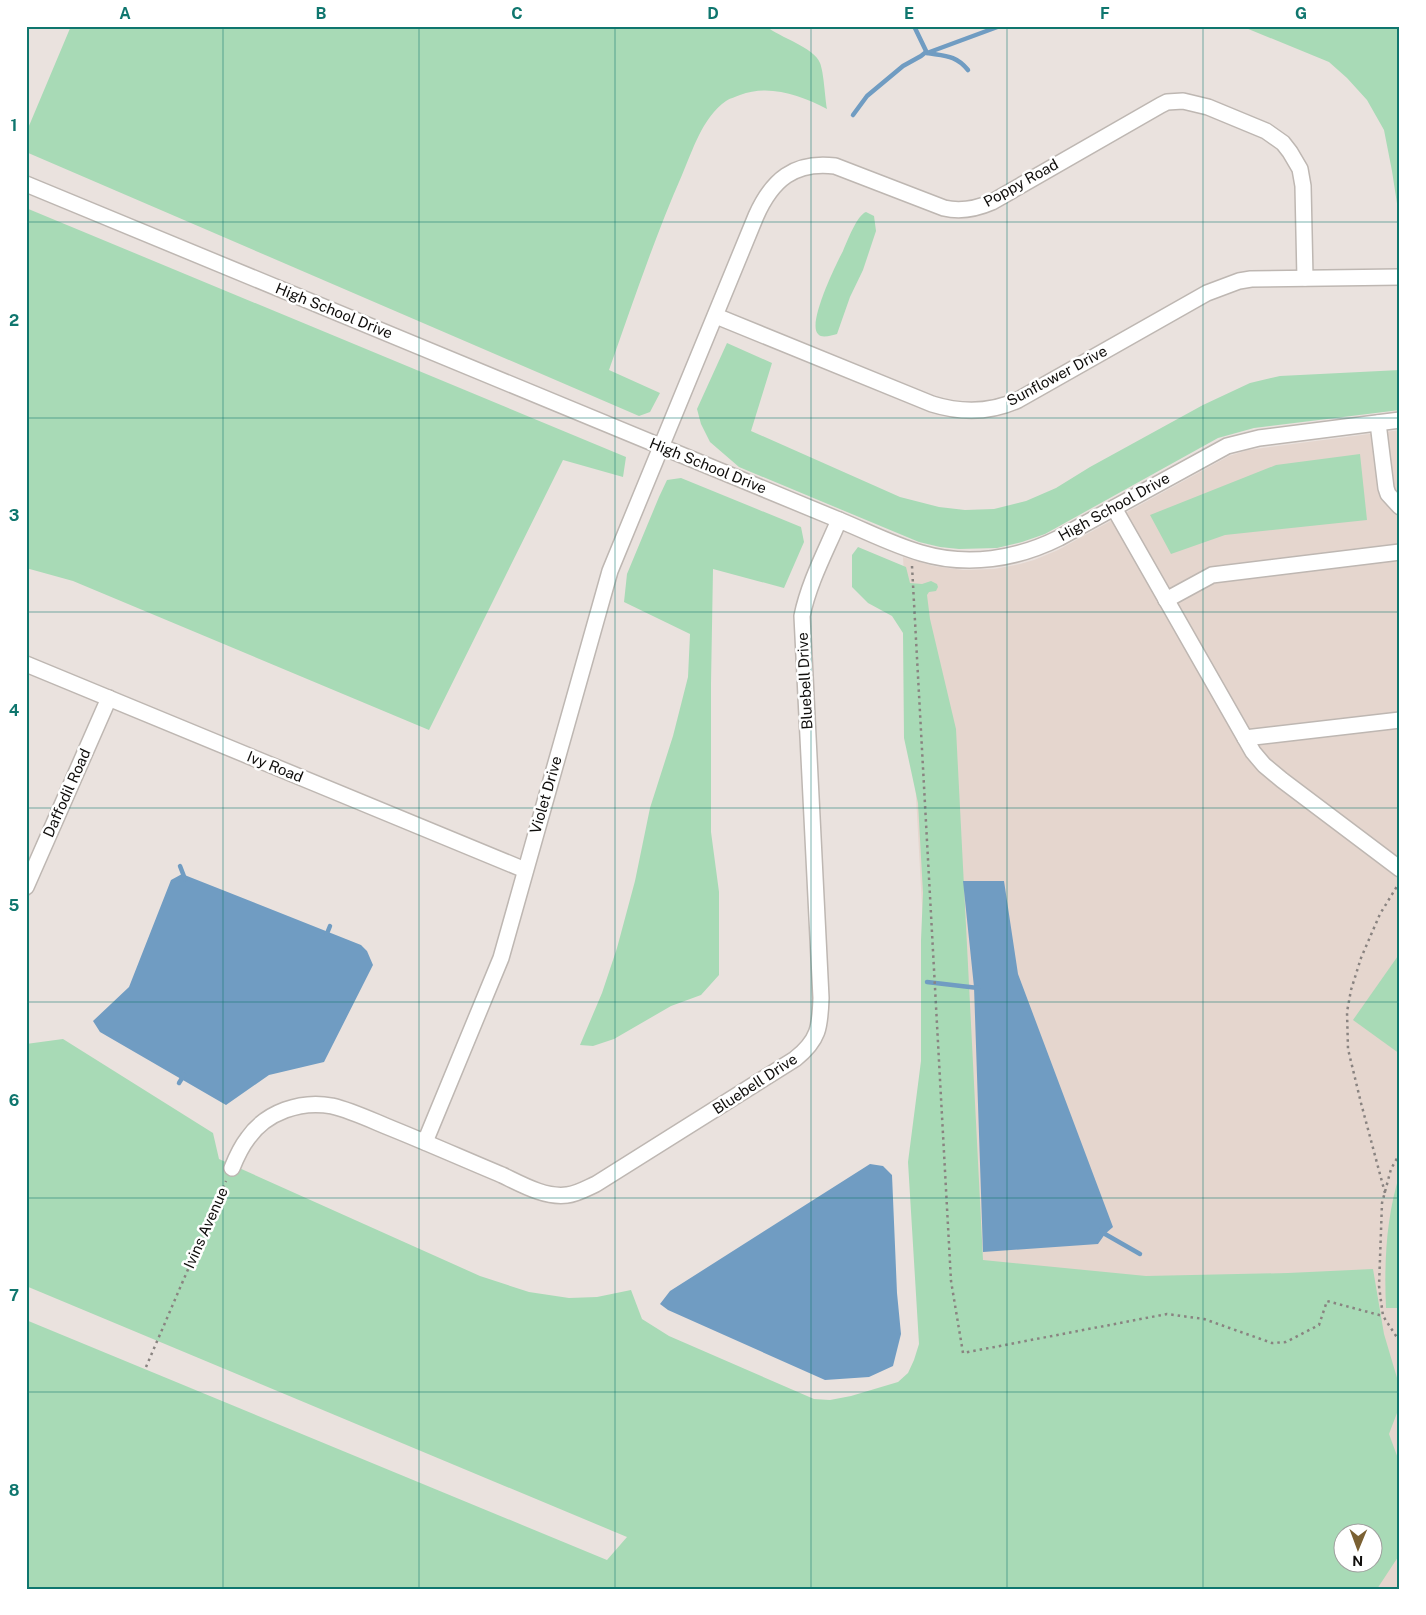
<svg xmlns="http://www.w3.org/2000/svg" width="1426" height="1615" font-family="'Public Sans',sans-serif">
  <rect width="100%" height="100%" fill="#eae2de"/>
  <!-- built -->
  <path fill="#e5d6ce" d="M1400 430V1589H1349L1374 1562V1532L947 1366 903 557 933 566 963 570 994 569 1020 564 1034 560 1058 550 1229 456 1248 450Z"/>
  <!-- green -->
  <g fill="#a8dab6" fill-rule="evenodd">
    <path d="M71 26H766C780 38 814 47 820 63 824 73 825 98 827 109 800 95 769 84 740 95 736 97 730 98 726 101 702 118 693 150 682 175 654 239 632 305 609 370L660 393 650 412 639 416 26 152V133Z"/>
    <path d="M1241 26H1400V223L1392 171 1384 130 1367 100 1347 78 1329 62Z"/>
    <path d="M26 208 626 457 623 477 563 460 429 730 73 581 26 568Z"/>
    <path d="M866 212 874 216 876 231 863 270 850 297 837 334C832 335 822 339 818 334 807 324 836 264 843 251 847 242 857 215 866 212Z"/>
    <path d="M727 343 772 363 751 431 900 497 939 507 965 510 994 509 1026 501 1056 488 1090 467 1203 405 1250 383 1280 376 1400 370V410L1254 428 1218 438 1045 534 1022 542 997 548 959 549 940 547 919 542 739 467 710 442 701 424 697 409Z"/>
    <path d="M1360 454 1367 520 1225 535 1171 554 1150 515 1276 465Z"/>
    <path d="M681 478 801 527 804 542 784 588 713 569 711 683V832L719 892V975L701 995 671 1006 614 1039 593 1046 580 1045 602 993 617 948 635 881 650 808 673 736 688 677 690 634 624 602 627 574 659 497 667 480Z"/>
    <path d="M858 547 906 567 910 583 922 584 931 581 937 584 938 587 936 591 929 592 927 595 930 619 956 729 983 1260 1146 1276 1288 1273 1373 1269 1384 1334 1400 1388V1405L1389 1434 1400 1464V1554L1377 1589H26V1320L607 1560 627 1537 26 1286V1044L63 1039 213 1133 219 1159 480 1276 529 1292 569 1298 597 1297 631 1290 642 1319 669 1336 814 1399 830 1400 851 1396 898 1382 908 1373 914 1360 919 1344 908 1162 921 1061V940L923 893 918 803 904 738 903 633 892 616 868 603 852 587V555ZM1344 1532H1374V1562H1344Z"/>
    <path d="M1400 953V1054L1353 1020Z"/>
    <path d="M1400 1173V1308H1386C1384 1263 1386 1217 1400 1173Z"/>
  </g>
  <!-- water -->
  <g fill="#709cc2">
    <path d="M182 874 361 945 367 951 373 965 324 1062 269 1075 226 1105 100 1032 93 1021 129 987 171 880Z"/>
    <path d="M963 881H1004L1018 974 1113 1227 1105 1234 1098 1244 983 1252 974 987Z"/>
    <path d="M870 1164 883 1166 892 1175 897 1293 901 1334 893 1366 869 1377 825 1380 668 1310 660 1304 670 1291Z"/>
  </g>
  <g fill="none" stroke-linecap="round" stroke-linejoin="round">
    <!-- stream -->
    <g stroke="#709cc2" stroke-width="4.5">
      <path d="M914 26 927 53C945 56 956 55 968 70"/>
      <path d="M927 53 1000 26"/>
      <path d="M853 115 867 96 903 66 921 56 926 52"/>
      <path d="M180 866 185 879"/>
      <path d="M326 936 330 926"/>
      <path d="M927 982 978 988"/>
      <path d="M179 1083 184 1075"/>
      <path d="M1101 1230 1105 1234 1140 1254"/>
    </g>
    <defs>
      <g id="minor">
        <path d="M26 184 839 520C866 531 893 545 921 553 968 567 1017 559 1059 538L1227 446 1259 438 1400 420"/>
        <path d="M716 316 932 404C961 413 990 413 1018 400L1207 293 1239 281 1251 279 1400 277"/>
        <path d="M1378 423 1386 488 1388 494 1400 507"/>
        <path d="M1114 508 1253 752 1264 765 1282 780 1400 869"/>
        <path d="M1166 600 1212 575 1400 552"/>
        <path d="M26 664 525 870"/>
        <path d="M1245 738 1400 720"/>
        <path d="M26 887 109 698"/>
        <path d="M425 1142 501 958 610 571 756 216C772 180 794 161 835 166L944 208C961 212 976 209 992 202L1161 105 1167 102 1183 101 1208 107 1266 131 1283 143 1290 152 1300 169 1303 186 1305 278"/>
        <path d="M232 1168C236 1158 241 1147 248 1138 266 1112 301 1100 332 1106 353 1111 373 1121 393 1129 430 1144 466 1160 502 1175 521 1184 545 1198 567 1195 577 1194 587 1188 596 1184L795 1059C819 1040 820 1027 821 998L802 616C809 582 826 551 839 520"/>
      </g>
    </defs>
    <!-- minor casing -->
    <use href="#minor" stroke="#beb7b2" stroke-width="18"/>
    <!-- path -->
    <g stroke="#898380" stroke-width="2.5" stroke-dasharray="2.5 4" stroke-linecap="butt">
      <path d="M912 566 951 1281 963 1353 1167 1314 1204 1319 1272 1343 1286 1342 1319 1325 1327 1301 1383 1316"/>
      <path d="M1400 1153 1391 1169 1382 1203 1379 1286 1383 1316 1400 1342"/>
      <path d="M1385 1193 1361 1103 1348 1049 1347 1012 1351 990 1361 958 1380 914 1399 883"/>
      <path d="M146 1367 226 1181"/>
    </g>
    <!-- minor -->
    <use href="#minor" stroke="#fff" stroke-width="15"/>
  </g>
  <!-- grid -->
  <path fill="none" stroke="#0f766e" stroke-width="1" stroke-opacity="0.55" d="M223 26V1589M419 26V1589M615 26V1589M811 26V1589M1007 26V1589M1203 26V1589M26 222H1400M26 418H1400M26 612H1400M26 808H1400M26 1002H1400M26 1198H1400M26 1392H1400"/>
  <g text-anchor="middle" stroke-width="5" stroke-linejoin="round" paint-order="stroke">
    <!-- street labels -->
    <g font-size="15" fill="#100e0c" stroke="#fff">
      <text transform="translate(1021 183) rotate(-29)" y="5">Poppy Road</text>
      <text transform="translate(334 311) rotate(22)" y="5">High School Drive</text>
      <text transform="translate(1057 376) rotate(-28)" y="5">Sunflower Drive</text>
      <text transform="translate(708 466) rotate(22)" y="5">High School Drive</text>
      <text transform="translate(1114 507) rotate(-29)" y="5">High School Drive</text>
      <text transform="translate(805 681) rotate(-93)" y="5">Bluebell Drive</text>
      <text transform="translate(275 767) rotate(22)" y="5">Ivy Road</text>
      <text transform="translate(67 793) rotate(-66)" y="5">Daffodil Road</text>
      <text transform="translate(546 795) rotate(-74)" y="5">Violet Drive</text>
      <text transform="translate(755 1084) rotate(-33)" y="5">Bluebell Drive</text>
      <text transform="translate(206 1228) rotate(-66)" y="5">Ivins Avenue</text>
    </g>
  </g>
  <!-- border -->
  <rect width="1426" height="1615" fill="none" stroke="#ffffff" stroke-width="55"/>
  <!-- north arrow -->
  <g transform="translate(1358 1548) rotate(181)"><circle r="24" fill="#ffffff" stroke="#9f9f9e"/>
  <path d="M0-4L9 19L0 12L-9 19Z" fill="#7b6133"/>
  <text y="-8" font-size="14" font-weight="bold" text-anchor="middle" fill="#100e0c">N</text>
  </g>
  <rect x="28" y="28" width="1370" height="1560" fill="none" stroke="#0f766e" stroke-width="2"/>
  <g font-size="16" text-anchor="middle" font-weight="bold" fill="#0f766e">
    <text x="125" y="19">A</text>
    <text x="321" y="19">B</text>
    <text x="517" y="19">C</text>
    <text x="713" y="19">D</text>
    <text x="909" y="19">E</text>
    <text x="1105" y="19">F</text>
    <text x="1301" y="19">G</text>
    <text x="14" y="131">1</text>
    <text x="14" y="326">2</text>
    <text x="14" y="521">3</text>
    <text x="14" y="716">4</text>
    <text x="14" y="911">5</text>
    <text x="14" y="1106">6</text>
    <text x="14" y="1301">7</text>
    <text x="14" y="1496">8</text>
  </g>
</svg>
